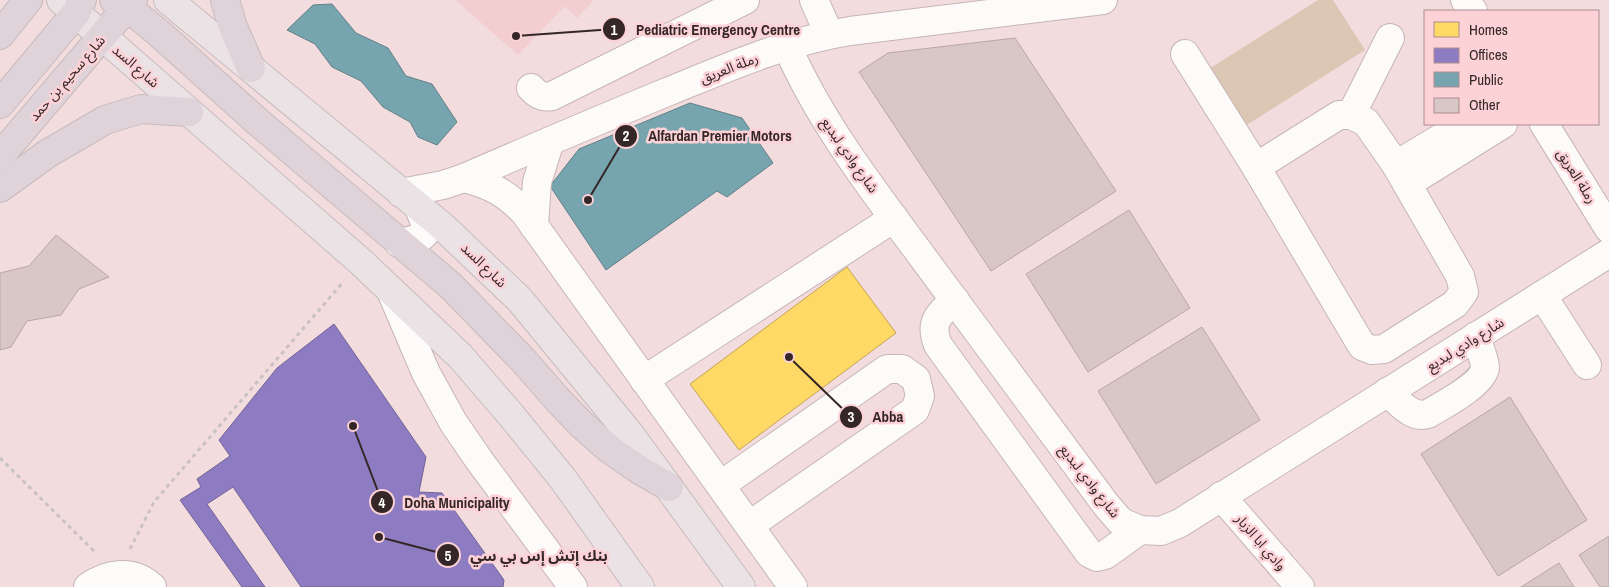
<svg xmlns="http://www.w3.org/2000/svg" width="1609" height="587" font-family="'Archivo Narrow','Noto Sans Arabic',sans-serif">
  <rect width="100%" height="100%" fill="#f2dcde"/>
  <!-- built -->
  <path fill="#f3ced1" d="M455 0H594L577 18 565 6 518 55Z"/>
  <!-- green -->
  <path fill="#dcc6b4" d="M1318 0H1333L1365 50 1245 126 1209 69Z"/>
  <!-- homes -->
  <path fill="#ffd966" stroke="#c2a353" d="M847 267 896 333 739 450 690 384Z"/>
  <!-- offices -->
  <path fill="#8e7cc3" stroke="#736294" d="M334 324 426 457 419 492 442 493 504 580 503 587H301L233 487 207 504 265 587H242L180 500 201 487 197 479 230 456 219 440 277 368Z"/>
  <!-- public -->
  <g fill="#76a5af" stroke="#627f86">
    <path d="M332 4 356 33 388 48 406 76 432 84 457 122 437 145 418 137 410 122 383 107 361 81 332 67 315 44 287 30 313 5Z"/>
    <path d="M690 103 742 118 773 163 727 197 717 191 606 270 550 186 579 149Z"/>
  </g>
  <!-- building -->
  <g fill="#d8c7c6" stroke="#b7a7a5">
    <path d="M1015 38 1116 191 991 271 859 72 888 53Z"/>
    <path d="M1129 210 1190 308 1088 372 1026 274Z"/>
    <path d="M56 235 109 277 79 289 61 315 27 321 11 347 0 350V273L29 266Z"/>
    <path d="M1202 327 1260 420 1156 484 1098 391Z"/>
    <path d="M1510 397 1587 520 1498 576 1421 454Z"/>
    <path d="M1609 536V587H1600L1579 555Z"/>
    <path d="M1559 563 1574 587H1521Z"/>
  </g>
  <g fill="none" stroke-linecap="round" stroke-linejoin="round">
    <defs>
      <g id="minor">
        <path d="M814 0 829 34"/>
        <path d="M1465 0 1473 11"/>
        <path d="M787 46C821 124 874 191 924 259 985 342 1046 424 1107 506L1121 522 1140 530 1161 531 1180 523 1609 253"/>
        <path d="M1185 54 1256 167 1362 346 1372 350 1384 349 1455 304 1464 292 1460 276 1396 165 1366 122 1351 115H1339L1256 167"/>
        <path d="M531 88C537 95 543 98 552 96L745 0"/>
        <path d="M1351 115 1390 38"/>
        <path d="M1544 124 1609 229"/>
        <path d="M1396 165 1464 124"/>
        <path d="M464 178C491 185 506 193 525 213L793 587"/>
        <path d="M1407 184 1503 124"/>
        <path d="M401 193 443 185 464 178C531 149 599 120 667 92 726 68 787 41 850 31L1103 0"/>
        <path d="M534 226 537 182 550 141"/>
        <path d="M399 243C430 237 431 235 418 206"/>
        <path d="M391 291 426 373 453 422 479 460 573 587"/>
        <path d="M1542 295 1587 365"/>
        <path d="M955 300C938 315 929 322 938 345L1089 553 1097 557 1105 555 1140 530"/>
        <path d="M644 380 894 218"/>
        <path d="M1387 392C1399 402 1412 419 1428 414 1441 406 1484 384 1485 367 1485 360 1478 344 1476 336"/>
        <path d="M721 485 887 369H902L916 379 920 396 915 410 750 525"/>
        <path d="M1221 496 1300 587"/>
        <path d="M88 587C108 573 133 569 152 587"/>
      </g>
      <g id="major">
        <path d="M61 0 361 262 460 356 511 415 563 479 640 587"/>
        <path d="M168 0 442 226 520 300 629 433 741 587"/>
      </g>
      <g id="highway">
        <path d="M114 0 127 7 160 34 258 122 451 286 523 360 557 399 582 425 609 449 638 469 669 487"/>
        <path d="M225 0 233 27 251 68"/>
        <path d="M0 35 28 0"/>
        <path d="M0 104 76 13 82 0"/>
        <path d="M0 156 133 0"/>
        <path d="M0 188 47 154 105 120 141 109 189 112"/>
      </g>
    </defs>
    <!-- minor casing -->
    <use href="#minor" stroke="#c7b5b6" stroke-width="30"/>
    <!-- major casing -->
    <use href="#major" stroke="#c6bbbc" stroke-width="30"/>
    <!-- highway casing -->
    <use href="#highway" stroke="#c6bbbc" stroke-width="30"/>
    <!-- path -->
    <g stroke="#cac1c2" stroke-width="3" stroke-dasharray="4 4" stroke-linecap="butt">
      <path d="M0 458 96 553"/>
      <path d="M130 549 154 502 344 281"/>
    </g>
    <!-- minor -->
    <use href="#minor" stroke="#fdfafa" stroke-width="28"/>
    <!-- major -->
    <use href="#major" stroke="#ebe2e6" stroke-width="28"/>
    <!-- highway -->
    <use href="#highway" stroke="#dfd3d9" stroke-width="28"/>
  </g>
  <g text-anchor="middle" stroke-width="5" stroke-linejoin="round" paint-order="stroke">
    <!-- street labels -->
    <g font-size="14" fill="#352627" stroke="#fcd2d6">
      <text transform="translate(136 66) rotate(41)" y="5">شارع السد</text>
      <text transform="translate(729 68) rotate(-21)" y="5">رملة العريق</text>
      <text transform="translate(67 78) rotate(-49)" y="5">شارع سحيم بن حمد</text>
      <text transform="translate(850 155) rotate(55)" y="5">شارع وادي لبديع</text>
      <text transform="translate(1577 176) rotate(58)" y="5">رملة العريق</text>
      <text transform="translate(484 265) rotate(44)" y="5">شارع السد</text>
      <text transform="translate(1465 344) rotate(-32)" y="5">شارع وادي لبديع</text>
      <text transform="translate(1090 481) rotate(52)" y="5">شارع وادي لبديع</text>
      <text transform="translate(1261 542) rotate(49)" y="5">وادي ابا الزبار</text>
    </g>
  </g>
  <!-- callouts -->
  <path fill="none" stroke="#352627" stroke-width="2" d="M516 36L614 29M588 200L626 136M789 357L851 417M353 426L382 502M379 537L448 555"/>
  <g fill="#352627" stroke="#fcd2d6" stroke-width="2">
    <circle cx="516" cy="36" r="5"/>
    <circle cx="588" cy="200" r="5"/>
    <circle cx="789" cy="357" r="5"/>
    <circle cx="353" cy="426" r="5"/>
    <circle cx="379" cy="537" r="5"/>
    <circle cx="614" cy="29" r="12"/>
    <circle cx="626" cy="136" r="12"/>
    <circle cx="851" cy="417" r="12"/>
    <circle cx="382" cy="502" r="12"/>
    <circle cx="448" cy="555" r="12"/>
  </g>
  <g font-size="15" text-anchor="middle" font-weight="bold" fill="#fff">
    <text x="614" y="35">1</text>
    <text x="626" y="141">2</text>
    <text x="851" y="422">3</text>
    <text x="382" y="508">4</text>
    <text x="448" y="561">5</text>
  </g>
  <g font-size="15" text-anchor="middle" font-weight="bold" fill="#352627" stroke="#fcd2d6" stroke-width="5" stroke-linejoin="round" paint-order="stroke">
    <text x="718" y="35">Pediatric Emergency Centre</text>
    <text x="720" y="141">Alfardan Premier Motors</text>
    <text x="888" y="422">Abba</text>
    <text x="457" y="508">Doha Municipality</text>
    <text x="539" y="561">بنك إتش إس بي سي</text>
  </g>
  <!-- legend -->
  <rect x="1424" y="10" width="175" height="115" fill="#fcd2d6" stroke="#ac8d90"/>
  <rect x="1434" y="22" width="25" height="15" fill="#ffd966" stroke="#ac8d90"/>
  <text x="1469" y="35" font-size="15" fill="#352627">Homes</text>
  <rect x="1434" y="48" width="25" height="15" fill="#8e7cc3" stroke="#ac8d90"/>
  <text x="1469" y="60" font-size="15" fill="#352627">Offices</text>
  <rect x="1434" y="72" width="25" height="15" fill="#76a5af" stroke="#ac8d90"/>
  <text x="1469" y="85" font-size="15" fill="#352627">Public</text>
  <rect x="1434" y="98" width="25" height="15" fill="#d8c7c6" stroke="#ac8d90"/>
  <text x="1469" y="110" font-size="15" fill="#352627">Other</text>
</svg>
